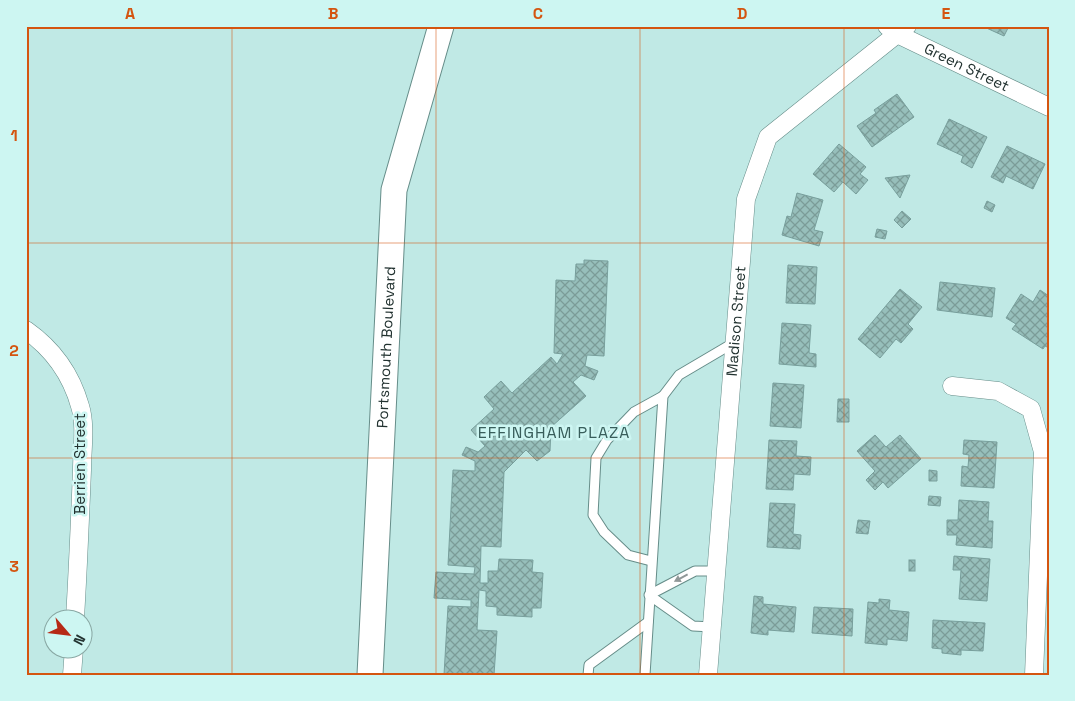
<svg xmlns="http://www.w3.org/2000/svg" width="1075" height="701" font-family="'Space Grotesk',sans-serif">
  <defs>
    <pattern id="building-cross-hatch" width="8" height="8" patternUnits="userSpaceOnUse" patternTransform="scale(1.25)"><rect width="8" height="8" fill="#97bfbb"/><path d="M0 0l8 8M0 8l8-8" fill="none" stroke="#7b9c98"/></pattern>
  </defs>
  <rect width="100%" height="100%" fill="#c0e9e5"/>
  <!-- building -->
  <g fill="url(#building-cross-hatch)" stroke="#789f9c">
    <path d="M982 26H1009L1004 36Z"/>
    <path d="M897 94 914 117 872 147 857 126 876 113 874 110Z"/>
    <path d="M949 119 987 137 972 168 961 162 963 156 937 144Z"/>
    <path d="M839 144 866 167 860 174 868 180 856 194 843 182 834 192 813 174Z"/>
    <path d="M1007 146 1045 164 1033 189 1006 176 1003 183 991 177Z"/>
    <path d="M910 175 900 198 885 178Z"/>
    <path d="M797 193 823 200 814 230 823 232 819 246 782 235 787 216 791 217Z"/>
    <path d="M987 201 995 205 992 212 984 208Z"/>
    <path d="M902 211 911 219 902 228 894 220Z"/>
    <path d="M877 229 887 231 885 239 875 237Z"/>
    <path d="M584 260 608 261 604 356 587 355 585 366 598 371 594 380 581 375 573 382 586 396 551 427 550 451 537 461 526 450 504 472 501 547 481 546 480 583H488V571H498L499 559 533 560 532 572 543 573 541 608H532V617L497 615V607L486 606V591L479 590 477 630 497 631 494 675H444L448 606 471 607V600L434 598 436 572 474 574 475 567 448 565 453 470 475 471V461L462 455 466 447 478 452 485 446 471 430 494 409 484 397 501 381 512 393 551 357 557 364 563 354 554 353 556 280 575 281 576 264H584Z"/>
    <path d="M788 265 817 267 815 304 786 303Z"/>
    <path d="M940 282 995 288 992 317 937 310Z"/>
    <path d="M900 289 922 307 908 324 913 329 901 343 896 339 880 358 858 339Z"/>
    <path d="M1040 290 1049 296V348L1045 346 1043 349 1012 329 1016 324 1006 318 1021 294 1033 302Z"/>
    <path d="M782 323 811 325 809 353 816 354V367L779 364Z"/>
    <path d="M773 383 804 385 801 428 770 426Z"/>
    <path d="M838 399H849V422H837Z"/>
    <path d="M875 435 886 447 900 435 921 459 888 488 883 482 875 490 866 480 875 471 857 451Z"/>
    <path d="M769 440 797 441 796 456 811 457 810 475 794 474 793 490 766 489Z"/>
    <path d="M964 440 997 442 994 488 961 486 962 466 968 467 969 455 963 454Z"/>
    <path d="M929 470 937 471V481H929Z"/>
    <path d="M929 496 941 497 940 506 928 505Z"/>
    <path d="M959 500 989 502 988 521H993L992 548 956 545 957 535H947V520H958Z"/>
    <path d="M770 503 795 504 793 534 801 535 800 549 767 547Z"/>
    <path d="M858 520 870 521 868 534 856 533Z"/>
    <path d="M954 556 990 559 987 601 959 599 961 570H953Z"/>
    <rect x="909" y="560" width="6" height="11"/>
    <path d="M754 596 763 597V604L796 607 794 632 768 630V635L751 633Z"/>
    <path d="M879 599 890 600 889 610 909 612 907 641 887 639V645L865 643 868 602 879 603Z"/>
    <path d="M814 607 853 609 852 636 812 633Z"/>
    <path d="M933 620 985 623 983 651 961 650V655L942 653V649L932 648Z"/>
  </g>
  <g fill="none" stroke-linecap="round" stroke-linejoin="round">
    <defs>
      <g id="lane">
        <path d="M651 561 628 555 604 532 593 515 596 458 607 440 634 412 663 396"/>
        <path d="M712 627 693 626 649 595 695 571H716"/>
        <path d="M588 675 589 665 648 622"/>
        <path d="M645 675 663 396 679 375 735 342"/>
      </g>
      <g id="street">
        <path id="s1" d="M887 26 897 34 1049 107"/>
        <path d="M26 330C53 349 71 374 80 406 86 425 82 450 82 470 80 520 78 569 75 618"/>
        <path d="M952 386 998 391 1031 409 1043 452 1034 675"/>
        <path d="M72 675 74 648"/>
        <path id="s2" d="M708 675 746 199 768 137 907 26"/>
      </g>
      <g id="secondary">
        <path id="s3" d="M370 675 394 190 441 26"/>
      </g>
    </defs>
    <!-- lane casing -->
    <use href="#lane" stroke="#668d89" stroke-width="11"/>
    <!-- street casing -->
    <use href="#street" stroke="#668d89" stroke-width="19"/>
    <!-- secondary casing -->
    <use href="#secondary" stroke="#668d89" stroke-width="27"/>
    <!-- lane -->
    <use href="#lane" stroke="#fff" stroke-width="9"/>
    <!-- street -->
    <use href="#street" stroke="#fff" stroke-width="18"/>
    <!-- secondary -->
    <use href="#secondary" stroke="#fff" stroke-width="25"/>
  </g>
  <!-- one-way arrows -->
  <defs><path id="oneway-solid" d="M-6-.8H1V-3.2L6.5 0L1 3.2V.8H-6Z" transform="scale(1.25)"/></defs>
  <use fill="#909898" href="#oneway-solid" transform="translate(681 578) rotate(152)"/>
  <!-- grid -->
  <path fill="none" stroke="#d45510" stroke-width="1" stroke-opacity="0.55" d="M232 26V675M436 26V675M640 26V675M844 26V675M26 243H1049M26 458H1049"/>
  <g text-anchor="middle" stroke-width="5" stroke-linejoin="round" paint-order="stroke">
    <!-- street labels -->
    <g font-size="15" fill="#223230" stroke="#cdf6f2">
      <text dy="5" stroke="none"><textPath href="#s1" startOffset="90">Green Street</textPath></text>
      <text dy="5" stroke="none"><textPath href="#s2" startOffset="355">Madison Street</textPath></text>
      <text dy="5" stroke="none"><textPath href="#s3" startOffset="328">Portsmouth Boulevard</textPath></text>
      <text transform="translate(80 464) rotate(-90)" y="5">Berrien Street</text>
    </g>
    <!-- neighbourhood labels -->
    <g font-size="16" letter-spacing="1" fill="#385e5b" stroke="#cdf6f2">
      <text x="554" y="438">EFFINGHAM PLAZA</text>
    </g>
  </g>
  <!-- border -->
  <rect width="1075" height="701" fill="none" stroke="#cdf6f2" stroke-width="55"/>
  <!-- north arrow -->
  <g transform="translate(68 634) rotate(118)"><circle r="24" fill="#cdf6f2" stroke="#89a8a4"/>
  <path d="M0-4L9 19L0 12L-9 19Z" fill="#b62916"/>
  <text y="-8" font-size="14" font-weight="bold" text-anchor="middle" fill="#223230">N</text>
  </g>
  <rect x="28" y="28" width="1020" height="646" fill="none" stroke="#d45510" stroke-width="2"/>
  <g font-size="16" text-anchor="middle" font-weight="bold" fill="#d45510">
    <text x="130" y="19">A</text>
    <text x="333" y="19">B</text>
    <text x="538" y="19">C</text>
    <text x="742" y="19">D</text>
    <text x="946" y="19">E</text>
    <text x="14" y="141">1</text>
    <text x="14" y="356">2</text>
    <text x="14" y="572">3</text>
  </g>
</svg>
